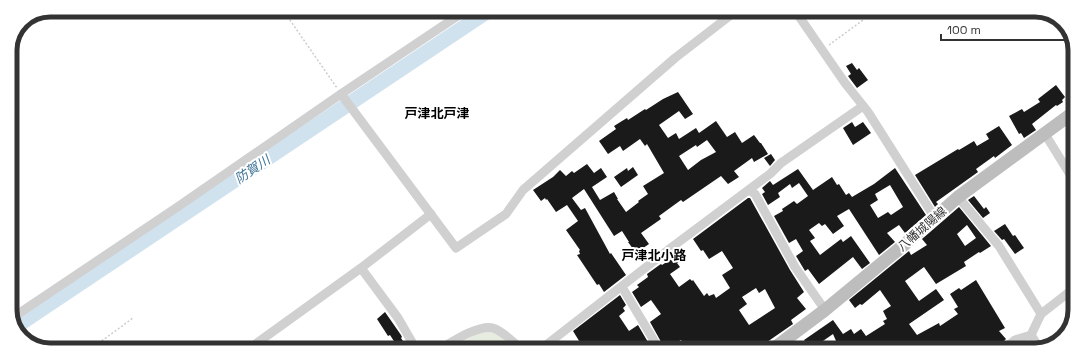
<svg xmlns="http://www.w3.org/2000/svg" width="1085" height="360" font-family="'Space Grotesk','Noto Sans JP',sans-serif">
  <rect width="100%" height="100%" fill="#fff"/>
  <!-- green -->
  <path fill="#e6ecdf" d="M482 331 495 332 510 345 505 349H449Z"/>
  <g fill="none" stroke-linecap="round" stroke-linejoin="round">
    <!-- river -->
    <path stroke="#cfe2ee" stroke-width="15" d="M15 327 488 11"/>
  </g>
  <!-- building -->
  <g fill="#1a1a1a" fill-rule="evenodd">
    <path d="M852 63 857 70 859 68 868 80 857 88 848 76 851 74 846 66Z"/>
    <path d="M1056 85 1065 97 1062 100 1063 102 1057 106 1056 105 1032 124 1036 130 1024 138 1021 133 1019 134 1009 116 1022 109 1024 112 1040 102 1038 99Z"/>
    <path d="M678 92 693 114 685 119 679 111 659 125 668 138 676 133 679 139 696 128 699 133 716 121 727 137 735 132 742 143 754 135 760 143H761L768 154 754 162 752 158 734 171 739 177 728 184 721 176 683 202 681 200 659 216 661 219 641 233 649 244 636 253 628 242H629L622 231 614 236 584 189 572 198 581 210 585 208 610 254 611 253 626 275 604 292 599 284 597 285 577 255 580 254 579 251 580 250 566 230 578 221 567 205 556 212 547 199 546 200 545 198 541 201 533 190 553 177 560 170 566 176 572 171 574 173 587 164 594 173 601 168 607 177 592 187 600 200 614 192 618 199H617L626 212 639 202 638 201 648 194 643 186 664 173 647 144 645 146 640 139 623 151 620 146 608 154 599 141 616 129 614 126 622 121 627 118 628 120 645 109 646 110 663 99ZM707 140 716 152 701 160 688 170 679 156 696 145 697 147Z"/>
    <path d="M852 122 855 127 863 122 871 133 853 145 843 128Z"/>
    <path d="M999 126 1012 145 995 158 994 156 976 169 978 172 936 202 938 204 935 207 915 175 958 149 959 150 974 141 977 146 989 139 986 134Z"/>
    <path d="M771 154 775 160 770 166 764 158Z"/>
    <path d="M633 167 638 175 621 187 614 177 627 168 628 171Z"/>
    <path d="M895 168 926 215 905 233 899 225 887 233 895 242 879 255 849 209 837 216 844 226 833 234 825 224 822 226 819 223 809 230 815 238 810 241 820 255 841 239 843 242 851 236 870 263 862 269 853 257 819 284 808 269 805 271 796 256 803 251 796 239 789 243 774 216 783 211 782 209 794 201 797 204 808 196 799 183 792 188 790 184 778 193 780 197 768 205 762 194 765 192 762 188 770 181 773 185 798 169 813 190 832 177 837 185 839 184 846 195 849 193 852 197 874 184ZM890 185 903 207 891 215 888 212 878 218 870 205 878 200 875 194Z"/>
    <path d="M974 196 984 209 986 207 990 213 983 218 968 200Z"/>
    <path d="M748 198H750L790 270 804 292 797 298 806 309 791 320 793 324 757 349H688L681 340 665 349 650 322 661 314 651 300 641 307 632 292 639 287 637 285 648 277 647 274 658 266 661 264 662 265 676 256 680 261 677 263 680 267 670 274 679 287 690 279 692 281 693 280 704 296 707 293 709 296 714 294 716 298 730 288 722 275 733 268 722 251 709 259 703 250 701 251 693 239ZM756 288 759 293 765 289 775 308 749 325 739 310 747 304 742 297Z"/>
    <path d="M959 207 991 246 980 253 979 252 964 262 966 266 936 284 924 267 905 281 919 301 936 289 944 300 909 324 917 335 939 323 940 326 958 314 954 309 958 307 950 294 959 288 961 290 976 280 1005 328 999 331 1006 339 999 346 997 350H840L833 334 810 350 804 340 833 320 843 334 851 329 854 334 861 329 866 336 885 324 883 321 887 319 883 311 891 306 880 290 862 305 860 304 855 308 849 300 909 251 911 255 927 245 922 239ZM967 225 976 238 965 246 957 234Z"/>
    <path d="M1005 224 1013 236 1015 235 1024 248 1015 254 1004 239 1002 240 994 231Z"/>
    <path d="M620 295 626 305 623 308 625 311 619 316 629 331 638 325 652 349H620L615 342 605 349H574L581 344 573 331Z"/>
    <path d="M385 312 401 335 402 337 401 338 408 349H399L390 335 388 336 377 319Z"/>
  </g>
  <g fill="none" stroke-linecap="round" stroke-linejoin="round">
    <!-- path -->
    <g stroke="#cdcdcd" stroke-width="1.5" stroke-dasharray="2 2" stroke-linecap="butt">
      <path d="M283 10 337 88"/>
      <path d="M829 45 874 12"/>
      <path d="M102 340 108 348"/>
      <path d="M92 348 133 318"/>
    </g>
    <!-- street -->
    <g stroke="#d0d0d0" stroke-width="9">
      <path d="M796 12 845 83 868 112 935 218"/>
      <path d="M341 94 456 248 506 214 523 190 675 58 736 11"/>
      <path d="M1045 134 1074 181"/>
      <path d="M749 190 755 194 795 267 825 310"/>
      <path d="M958 197 999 246 1041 314"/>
      <path d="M361 268 398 318 416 349"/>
      <path d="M622 287 659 349"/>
      <path d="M12 318 176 208 341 94 465 11"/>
      <path d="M1031 335 1040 349"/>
      <path d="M250 348 361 268 431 214"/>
      <path d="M440 349C452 342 479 324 493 328 503 331 513 342 521 349"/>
      <path d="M541 349 672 247 770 174 781 163 863 106"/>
      <path d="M1003 350 1015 340 1031 335 1041 314 1073 289"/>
    </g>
    <!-- secondary -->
    <path stroke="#bdbdbd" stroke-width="13" d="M773 349 825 310 905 244 958 197 1074 112"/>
  </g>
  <g text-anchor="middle" stroke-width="4" stroke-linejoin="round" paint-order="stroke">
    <!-- street labels -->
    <g font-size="12" fill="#333" stroke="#fff">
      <text transform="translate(922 229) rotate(-41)" y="4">八幡城陽線</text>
    </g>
    <!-- neighbourhood labels -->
    <g font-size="13" font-weight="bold" fill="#000" stroke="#fff">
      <text x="437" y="118">戸津北戸津</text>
      <text x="654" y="260">戸津北小路</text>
    </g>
    <!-- water labels -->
    <g font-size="13" font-style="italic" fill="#3f7597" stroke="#fff">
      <text transform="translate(252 169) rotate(-34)" y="5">防賀川</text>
    </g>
  </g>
  <!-- crop -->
  <path d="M0 0H1085V360H0ZM50 17H1035A33 33 0 0 1 1068 50V310A33 33 0 0 1 1035 343H50A33 33 0 0 1 17 310V50A33 33 0 0 1 50 17Z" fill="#fff" fill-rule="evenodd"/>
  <path fill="none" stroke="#333" stroke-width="5" d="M50 17H1035A33 33 0 0 1 1068 50V310A33 33 0 0 1 1035 343H50A33 33 0 0 1 17 310V50A33 33 0 0 1 50 17Z"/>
  <!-- scale -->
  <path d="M941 34v6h125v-6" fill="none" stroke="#333333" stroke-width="2"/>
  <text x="947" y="34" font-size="12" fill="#333333" stroke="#ffffff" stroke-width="3" paint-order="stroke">100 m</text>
</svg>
